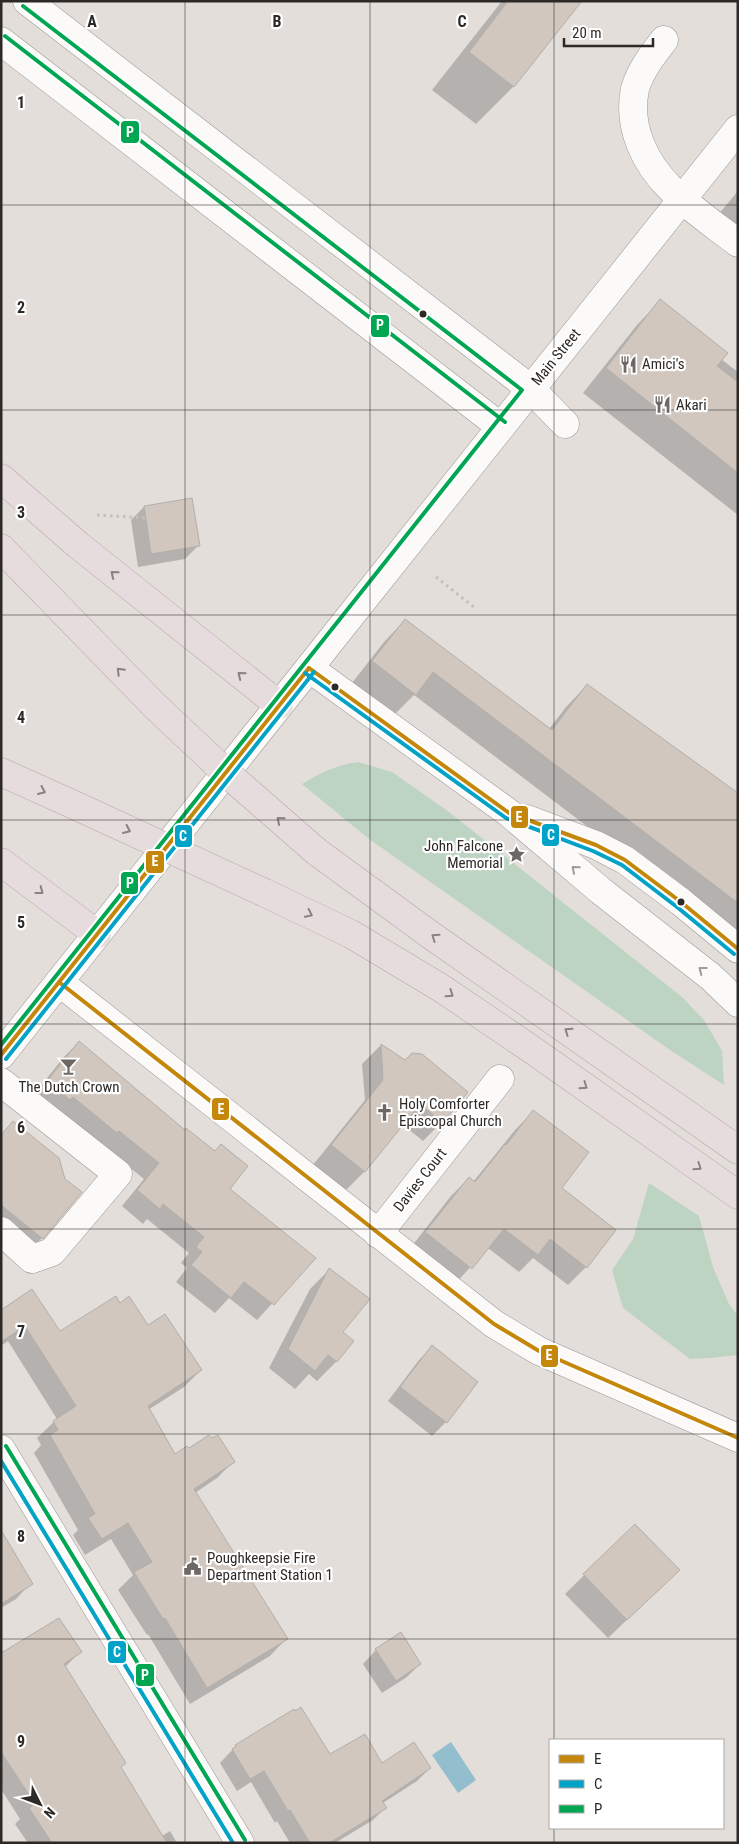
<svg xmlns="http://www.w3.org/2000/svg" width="739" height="1844" font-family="'Roboto Condensed',sans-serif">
  <rect width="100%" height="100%" fill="#e3deda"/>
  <!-- green -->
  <g fill="#bed4c3">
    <path d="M358 762 392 772 449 812 682 997 704 1020 722 1051 724 1085 670 1050 369 839 302 784C320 773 336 765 358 762Z"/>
    <path d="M649 1183 699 1216 713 1267 729 1304 738 1316V1355L710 1358 690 1359 623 1308 612 1270 633 1239Z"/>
  </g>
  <!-- water -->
  <path fill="#93becd" d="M451 1742 476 1780 458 1793 432 1755Z"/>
  <!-- shadow -->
  <g fill="#0003">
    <path d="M502 1H580L513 87 476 124 432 90Z"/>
    <path d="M738 191V253L707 228Z"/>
    <path d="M660 301 721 359 738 372V515L583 393 637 325Z"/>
    <path d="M191 499 198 546 185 559 138 567 131 520 144 507Z"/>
    <path d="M405 620 549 729 566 707 587 685 738 794V941L414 695 394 715 352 683 384 642Z"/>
    <path d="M79 1042 229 1189 314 1258 257 1320 229 1298 215 1313 176 1282 187 1268 181 1263 189 1253 147 1219 143 1224 122 1206 144 1179 103 1146 32 1097 63 1058Z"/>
    <path d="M381 1045 405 1062 442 1122 423 1141 402 1124 364 1172 345 1191 313 1165 365 1100 362 1064Z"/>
    <path d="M533 1112 586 1267 568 1285 533 1258 519 1272 488 1248 453 1286 408 1251 451 1196 469 1178 473 1182 515 1130Z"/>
    <path d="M13 1122 42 1238 23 1257 1 1239V1135Z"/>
    <path d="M329 1270 341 1332 352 1341 336 1362 317 1381 309 1374 295 1389 269 1368 310 1289Z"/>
    <path d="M119 1304 201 1370 184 1387 148 1410 175 1456 233 1462 217 1478 195 1493 286 1639 270 1656 190 1704 148 1634 147 1635 118 1590 133 1575 111 1539 85 1555 73 1535 78 1530 34 1453 41 1445 37 1438 57 1419 8 1341 1 1346V1310L59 1333Z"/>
    <path d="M432 1347 477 1382 446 1422 432 1436 388 1401 419 1360Z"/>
    <path d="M635 1525 659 1589 608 1638 565 1594Z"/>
    <path d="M1 1534 31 1583 16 1599 1 1608Z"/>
    <path d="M376 1650 420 1664 407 1677 382 1693 363 1664Z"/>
    <path d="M80 1652 65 1667 120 1768 162 1836 170 1831 177 1843H28L15 1824 20 1819 1 1789V1654Z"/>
    <path d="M236 1746 330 1756 382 1765 430 1768 417 1781 383 1803 385 1808 373 1820 335 1843H290L277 1821 275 1823 251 1782 237 1791 220 1763Z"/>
  </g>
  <!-- building -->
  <g fill="#d2c7be" stroke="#b2aeab">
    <path d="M508 1H582L514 87 469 52Z"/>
    <path d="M660 299 728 353 717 366 738 382V473L606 368Z"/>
    <path d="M192 498 200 546 151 554 144 506Z"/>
    <path d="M405 619 552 730 587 684 738 793V903L433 672 416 695 372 661Z"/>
    <path d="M79 1041 185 1130 186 1128 215 1151 221 1144 248 1166 230 1189 316 1258 274 1305 244 1282 231 1298 191 1265 202 1252 196 1247 204 1237 163 1204 160 1209 137 1190 159 1163 119 1131 117 1133 73 1097 70 1100 47 1081Z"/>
    <path d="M381 1044 405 1060 412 1053 422 1054 468 1092 443 1123 420 1104 365 1172 331 1145 383 1080Z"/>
    <path d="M533 1110 589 1152 562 1188 616 1230 587 1268 550 1239 538 1255 504 1229 472 1269 425 1232 469 1177 475 1182 505 1144 506 1145Z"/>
    <path d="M13 1121 59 1158 65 1179 82 1192 43 1239 1 1205V1135Z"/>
    <path d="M329 1268 370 1299 343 1332 354 1341 337 1362 328 1355 315 1371 288 1349Z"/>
    <path d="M32 1289 60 1331 116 1296 120 1303 129 1296 148 1325 165 1314 202 1370 148 1406 175 1454 187 1446 189 1448 209 1435 212 1438 218 1435 235 1462 194 1489 288 1639 207 1688 165 1618 163 1619 134 1572 152 1562 128 1523 102 1539 88 1518 95 1514 50 1435 58 1430 53 1421 76 1406 25 1326 1 1342V1310Z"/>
    <path d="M432 1345 478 1382 447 1423 400 1387Z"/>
    <path d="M635 1524 680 1570 627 1620 583 1574Z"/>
    <path d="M1 1530 33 1584 1 1604Z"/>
    <path d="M59 1618 82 1652 64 1664 126 1763 121 1767 167 1843H52L29 1808 35 1804 1 1752V1653Z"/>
    <path d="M401 1632 421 1664 396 1681 375 1649Z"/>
    <path d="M301 1707 330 1754 365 1734 382 1763 414 1742 431 1768 382 1801 387 1808 329 1843H310L290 1810 288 1811 264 1771 250 1779 232 1749 236 1747 235 1745 294 1709 295 1711Z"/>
  </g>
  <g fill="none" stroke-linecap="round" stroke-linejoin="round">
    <defs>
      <g id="minor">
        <path d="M27 1 531 389 565 424"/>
        <path d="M664 40C653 54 640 71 635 89 627 127 645 164 672 190 692 210 716 226 738 243"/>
        <path d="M1 41 501 427"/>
        <path d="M309 668 509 813 601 891 711 977 738 1003"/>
        <path d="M527 819 596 845 625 860 681 902 738 949"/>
        <path d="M59 982 494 1324 539 1351 738 1438"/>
        <path d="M1 1055 738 129"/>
        <path d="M1 1082 118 1174 52 1252 32 1259 1 1231"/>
        <path d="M378 1234 500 1079"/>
        <path d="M1 1449 240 1843"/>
      </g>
      <g id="highway">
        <path d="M1 478 78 545 279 705"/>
        <path d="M1 548 155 706"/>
        <path d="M1 772 83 809"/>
        <path d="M317 852 432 936 738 1150"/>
        <path d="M1 862 97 934"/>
        <path d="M265 893 351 934 441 988 531 1049 738 1195"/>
      </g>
    </defs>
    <!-- minor casing -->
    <use href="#minor" stroke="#9c9895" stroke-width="29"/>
    <!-- highway casing -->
    <use href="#highway" stroke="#b4a6a6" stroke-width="29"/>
    <!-- path -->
    <g stroke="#c2bfbf" stroke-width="3" stroke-dasharray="2.5 4" stroke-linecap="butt">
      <path d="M97 515 146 518"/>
      <path d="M436 577 475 608"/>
    </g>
    <!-- minor -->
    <use href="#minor" stroke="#fbfaf9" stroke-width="28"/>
    <!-- highway -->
    <use href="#highway" stroke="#e6dbdd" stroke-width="28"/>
    <defs>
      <g id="highway-bridge">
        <path d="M155 706 223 770 317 852"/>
        <path d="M83 809 265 893"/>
      </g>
    </defs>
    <!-- highway-bridge casing -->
    <use href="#highway-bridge" stroke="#b4a6a6" stroke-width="29" stroke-linecap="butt"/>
    <!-- highway-bridge -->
    <use href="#highway-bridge" stroke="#e6dbdd" stroke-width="28"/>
    <defs>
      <g id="bus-1">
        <path d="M309 668 509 813 596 845 625 860 681 902 738 949"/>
        <path d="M59 982 494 1324 539 1351 738 1438"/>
        <path d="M1 1055 309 668"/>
      </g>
      <g id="bus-2">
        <path d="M305 673 506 818 593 851 622 865 677 907 734 954"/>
        <path d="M6 1059 314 672"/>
        <path d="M1 1461 233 1843"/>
      </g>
      <g id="bus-3">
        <path d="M5 36 505 422"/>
        <path d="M1 1045 522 390 23 6"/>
        <path d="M6 1446 245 1840"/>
      </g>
    </defs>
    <!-- bus-1 casing -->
    <use href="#bus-1" stroke="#fff" stroke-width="8"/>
    <!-- bus-2 casing -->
    <use href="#bus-2" stroke="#fff" stroke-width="8"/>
    <!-- bus-3 casing -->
    <use href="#bus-3" stroke="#fff" stroke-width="8"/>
    <!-- bus-1 -->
    <use href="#bus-1" stroke="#c4870a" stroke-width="4"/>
    <!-- bus-2 -->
    <use href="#bus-2" stroke="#02a3c6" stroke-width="4"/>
    <!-- bus-3 -->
    <use href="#bus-3" stroke="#00a651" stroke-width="4"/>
  </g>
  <!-- one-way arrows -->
  <defs><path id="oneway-chevron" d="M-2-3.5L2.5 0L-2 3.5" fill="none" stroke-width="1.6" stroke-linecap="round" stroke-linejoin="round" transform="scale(1.25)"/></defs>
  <g stroke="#8a8282">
    <use href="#oneway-chevron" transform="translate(114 574) rotate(-141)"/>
    <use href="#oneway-chevron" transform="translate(120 671) rotate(-135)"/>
    <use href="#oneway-chevron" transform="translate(241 675) rotate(-141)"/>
    <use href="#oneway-chevron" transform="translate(42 791) rotate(24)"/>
    <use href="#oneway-chevron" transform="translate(280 820) rotate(-140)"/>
    <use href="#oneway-chevron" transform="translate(127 830) rotate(25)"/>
    <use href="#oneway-chevron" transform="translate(40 891) rotate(37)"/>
    <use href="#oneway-chevron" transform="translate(309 914) rotate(26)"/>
    <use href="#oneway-chevron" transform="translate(435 937) rotate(-145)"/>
    <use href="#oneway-chevron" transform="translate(450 994) rotate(34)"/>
    <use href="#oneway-chevron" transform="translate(568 1031) rotate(-145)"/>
    <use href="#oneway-chevron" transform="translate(584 1086) rotate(35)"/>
    <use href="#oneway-chevron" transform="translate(698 1167) rotate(35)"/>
  </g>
  <g stroke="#9e9c9a">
    <use href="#oneway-chevron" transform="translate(575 869) rotate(-139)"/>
    <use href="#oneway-chevron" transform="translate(702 970) rotate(-142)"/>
  </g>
  <!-- grid -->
  <path fill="none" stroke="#2d2926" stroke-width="1" stroke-opacity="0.55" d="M185 1V1843M370 1V1843M554 1V1740M1 205H738M1 410H738M1 615H738M1 820H738M1 1024H738M1 1229H738M1 1434H738M1 1639H738M554 1828V1843"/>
  <!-- icons -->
  <defs>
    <symbol id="restaurant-bare" viewBox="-9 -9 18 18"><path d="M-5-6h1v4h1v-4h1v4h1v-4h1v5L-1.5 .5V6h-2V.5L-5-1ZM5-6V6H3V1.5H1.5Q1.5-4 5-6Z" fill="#6d6865" stroke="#fff" stroke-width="2.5" paint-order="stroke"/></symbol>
    <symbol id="sight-bare" viewBox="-9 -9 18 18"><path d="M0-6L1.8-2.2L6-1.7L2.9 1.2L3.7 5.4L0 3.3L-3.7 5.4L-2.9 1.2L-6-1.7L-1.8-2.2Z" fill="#6d6865" stroke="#fff" stroke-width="2.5" paint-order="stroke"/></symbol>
    <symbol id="bar-bare" viewBox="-9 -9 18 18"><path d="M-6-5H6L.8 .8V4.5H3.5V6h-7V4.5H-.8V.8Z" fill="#6d6865" stroke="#fff" stroke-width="2.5" paint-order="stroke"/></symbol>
    <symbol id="church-bare" viewBox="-9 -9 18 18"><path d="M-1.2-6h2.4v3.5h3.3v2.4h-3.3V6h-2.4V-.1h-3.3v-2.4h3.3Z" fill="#6d6865" stroke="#fff" stroke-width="2.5" paint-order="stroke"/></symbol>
    <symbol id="civic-bare" viewBox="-9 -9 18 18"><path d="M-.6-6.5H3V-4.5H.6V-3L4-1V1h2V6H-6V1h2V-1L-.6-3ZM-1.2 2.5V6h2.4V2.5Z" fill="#6d6865" stroke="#fff" stroke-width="2.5" paint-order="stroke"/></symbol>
  </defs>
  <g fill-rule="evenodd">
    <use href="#restaurant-bare" x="616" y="352" width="25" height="25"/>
    <use href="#restaurant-bare" x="650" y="392" width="25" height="25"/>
    <use href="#sight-bare" x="504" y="842" width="25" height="25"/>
    <use href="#bar-bare" x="56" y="1054" width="25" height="25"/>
    <use href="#church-bare" x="372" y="1100" width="25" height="25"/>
    <use href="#civic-bare" x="180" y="1554" width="25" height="25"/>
  </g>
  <!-- markers -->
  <g fill="#2d2926" stroke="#fff" stroke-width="2">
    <circle cx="423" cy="314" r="4.5"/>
    <circle cx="335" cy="687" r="4.5"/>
    <circle cx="681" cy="902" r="4.5"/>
  </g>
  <g text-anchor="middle" stroke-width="4.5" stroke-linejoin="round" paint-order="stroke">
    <!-- street labels -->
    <g font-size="15" fill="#2d2926" stroke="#fff">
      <text transform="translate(556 357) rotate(-51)" y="5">Main Street</text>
      <text transform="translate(420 1180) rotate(-52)" y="5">Davies Court</text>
    </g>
    <!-- poi labels -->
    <g font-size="15" fill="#2d2926" stroke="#fff" text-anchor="start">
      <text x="642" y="369">Amici's</text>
      <text x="676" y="410">Akari</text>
      <text x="503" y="851" text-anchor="end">John Falcone<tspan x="503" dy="17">Memorial</tspan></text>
      <text x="69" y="1092" text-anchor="middle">The Dutch Crown</text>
      <text x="399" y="1109">Holy Comforter<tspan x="399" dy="17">Episcopal Church</tspan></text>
      <text x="207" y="1563">Poughkeepsie Fire<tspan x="207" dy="17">Department Station 1</tspan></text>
    </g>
  </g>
  <g font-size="16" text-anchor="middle" font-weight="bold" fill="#2d2926" stroke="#fff" stroke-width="4.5" stroke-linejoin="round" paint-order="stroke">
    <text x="92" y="27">A</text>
    <text x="277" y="27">B</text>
    <text x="462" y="27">C</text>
    <text x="21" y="108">1</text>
    <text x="21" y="313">2</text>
    <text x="21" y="518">3</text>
    <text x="21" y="723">4</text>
    <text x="21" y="928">5</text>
    <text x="21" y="1133">6</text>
    <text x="21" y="1337">7</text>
    <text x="21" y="1542">8</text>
    <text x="21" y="1747">9</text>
  </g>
  <g stroke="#fff" stroke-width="2">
    <rect x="120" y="120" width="20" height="24" rx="5" fill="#00a651"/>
    <rect x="370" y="314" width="20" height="24" rx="5" fill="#00a651"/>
    <rect x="510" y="805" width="19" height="24" rx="5" fill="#c4870a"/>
    <rect x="541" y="823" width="19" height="24" rx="5" fill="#02a3c6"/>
    <rect x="174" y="824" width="19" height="24" rx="5" fill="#02a3c6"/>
    <rect x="145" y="850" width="20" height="24" rx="5" fill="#c4870a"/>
    <rect x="120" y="871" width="19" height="24" rx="5" fill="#00a651"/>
    <rect x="211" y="1097" width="19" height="24" rx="5" fill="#c4870a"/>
    <rect x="540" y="1344" width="19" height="24" rx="5" fill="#c4870a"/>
    <rect x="107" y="1640" width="20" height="24" rx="5" fill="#02a3c6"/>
    <rect x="135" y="1663" width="20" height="24" rx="5" fill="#00a651"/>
  </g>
  <g font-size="14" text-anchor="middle" font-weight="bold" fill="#fff">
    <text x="130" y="137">P</text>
    <text x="380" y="330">P</text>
    <text x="519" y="822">E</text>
    <text x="551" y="840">C</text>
    <text x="183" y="841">C</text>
    <text x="155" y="866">E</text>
    <text x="130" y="888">P</text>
    <text x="221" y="1114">E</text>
    <text x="549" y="1360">E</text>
    <text x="117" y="1657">C</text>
    <text x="145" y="1680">P</text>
  </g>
  <!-- border -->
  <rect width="739" height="1844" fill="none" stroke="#2d2926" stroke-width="5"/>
  <!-- legend -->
  <rect x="549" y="1739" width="175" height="90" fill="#ffffff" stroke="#aba9a8"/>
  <rect x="559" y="1755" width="25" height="8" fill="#c4870a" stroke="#aba9a8"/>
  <text x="594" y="1764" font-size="15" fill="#2d2926">E</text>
  <rect x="559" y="1780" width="25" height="8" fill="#02a3c6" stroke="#aba9a8"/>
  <text x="594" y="1789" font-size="15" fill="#2d2926">C</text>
  <rect x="559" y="1805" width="25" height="8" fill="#00a651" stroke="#aba9a8"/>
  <text x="594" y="1814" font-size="15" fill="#2d2926">P</text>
  <!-- north arrow -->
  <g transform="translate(40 1804) rotate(132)" stroke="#ffffff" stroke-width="4" paint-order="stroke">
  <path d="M0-4L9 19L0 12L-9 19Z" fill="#2d2926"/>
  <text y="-8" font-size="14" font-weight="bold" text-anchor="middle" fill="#2d2926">N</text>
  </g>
  <!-- scale -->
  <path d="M564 38v8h89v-8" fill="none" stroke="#2d2926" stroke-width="2.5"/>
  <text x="572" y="38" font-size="15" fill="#2d2926" stroke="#ffffff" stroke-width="4" paint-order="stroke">20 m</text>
</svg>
